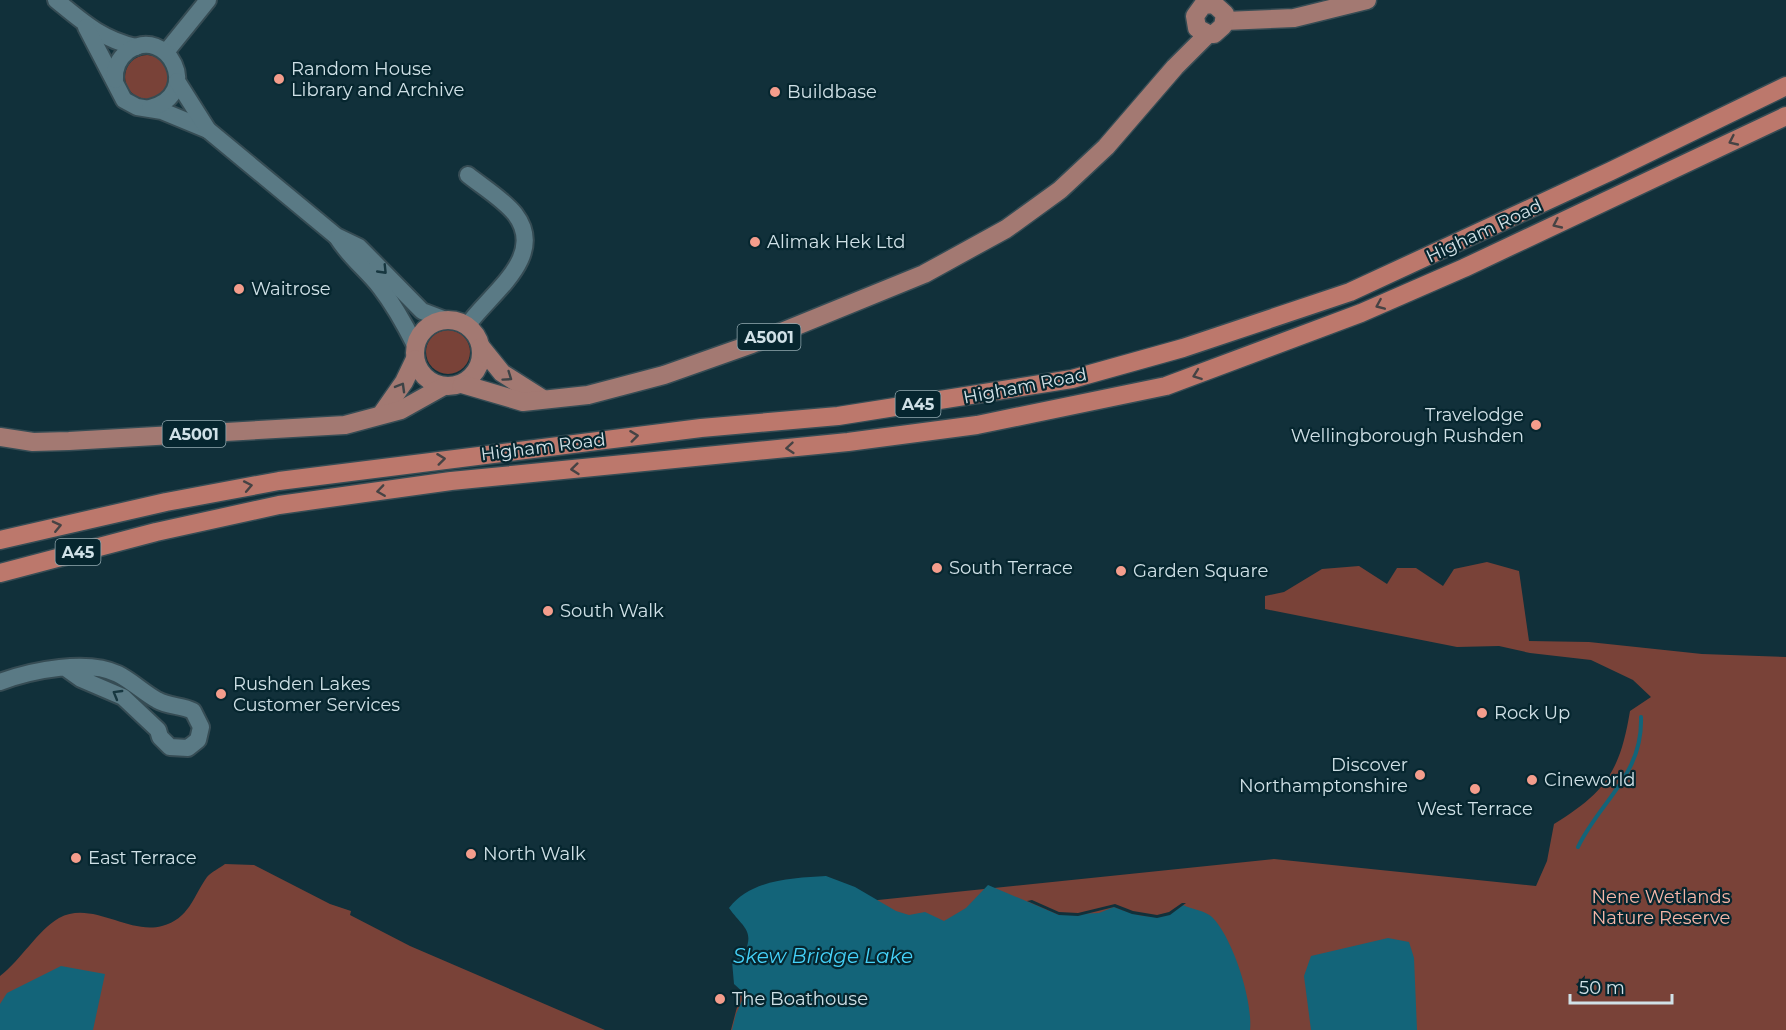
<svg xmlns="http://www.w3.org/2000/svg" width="1786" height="1030" font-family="Montserrat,sans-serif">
  <rect width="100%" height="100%" fill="#11303a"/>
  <!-- green -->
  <g fill="#794238">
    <circle cx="147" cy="77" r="22"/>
    <circle cx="448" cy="352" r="22"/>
    <path d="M1487 562 1519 571 1529 641 1589 642 1702 654 1786 657V1030H731L762 912 1274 859 1536 886 1547 861 1554 824C1606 792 1620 771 1630 711L1651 697 1633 680 1591 660 1530 653 1499 646 1457 647 1265 609V596L1284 592 1322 569 1359 566 1387 584 1397 568H1416L1443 586 1454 569Z"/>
    <path d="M225 864 254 865 330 904 351 911 350 915 410 946 605 1030H0V976C22 959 36 932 59 918 92 900 128 935 162 926 189 919 193 897 207 877 211 872 220 868 225 864Z"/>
  </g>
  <!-- water -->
  <g fill="#136479">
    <path d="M826 876 855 887 896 911 909 915 925 912 944 921 966 908 988 885 1059 915 1099 913 1114 907C1140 917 1160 923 1183 905 1191 909 1206 911 1212 917 1233 938 1253 1001 1250 1030H732L736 1014 745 994 734 984 732 961 743 956C756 930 743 928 729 908 751 879 793 878 826 876Z"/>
    <path d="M1388 938 1409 942 1414 958 1417 1030H1311L1304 976 1311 956Z"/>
    <path d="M61 966 105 974 93 1030H0V1004L7 993Z"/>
  </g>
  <!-- pier -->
  <path fill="#11303a" d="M1032 900 1059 912 1078 913 1115 904 1133 911 1157 915 1169 912 1182 903H1186L1170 915 1157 918 1132 914 1114 907 1078 916 1059 915 1027 901Z"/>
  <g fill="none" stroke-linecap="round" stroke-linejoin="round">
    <!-- stream -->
    <path stroke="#136479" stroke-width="4" d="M1578 847C1600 801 1643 775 1641 717"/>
    <defs>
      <g id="minor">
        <path d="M56 0C83 22 101 39 136 47"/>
        <path d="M86 27 124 100 137 107 162 111 208 130"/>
        <path d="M166 52 208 0"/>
        <path d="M115 80C114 68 119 58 128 51 167 24 204 94 150 108"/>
        <path d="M177 81 208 130 336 236 359 247 422 311 443 319"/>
        <path d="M337 237C349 257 366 269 380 287 394 305 405 325 415 345"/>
        <path d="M467 326C489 294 548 257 515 214 503 199 483 187 468 175"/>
        <path d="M0 682C32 670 88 659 118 674 132 681 144 693 157 700 169 707 182 705 193 711L201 727 198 740 188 748 170 747 160 737 158 730 123 697 81 679 67 669"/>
      </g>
      <g id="primary">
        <path d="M1225 21 1294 18 1367 0"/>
        <circle cx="448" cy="353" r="33"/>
        <path d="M481 347 502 373 543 399"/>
        <path d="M462 384 523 402 588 395 664 375 752 344 924 274 1006 229 1060 190 1106 147 1175 67 1208 34H1214L1223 26 1225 14 1214 4 1203 5 1195 16 1197 28 1208 34"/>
        <path d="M383 412 404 382 415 359"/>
        <path d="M0 437 33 442 69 441 345 425 401 410 444 386"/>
      </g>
      <g id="trunk">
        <path d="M0 540 166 502 279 481 701 428 838 416 1072 379 1183 348 1350 292 1611 171 1786 86"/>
        <path d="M0 573 156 532 279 505 451 481 848 442 977 425 1166 386 1361 313 1464 268 1786 116"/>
      </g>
    </defs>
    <!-- minor casing -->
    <use href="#minor" stroke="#364c54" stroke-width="20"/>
    <!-- primary casing -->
    <use href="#primary" stroke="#364c54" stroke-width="21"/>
    <!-- trunk casing -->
    <use href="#trunk" stroke="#364c54" stroke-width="21"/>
    <!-- minor -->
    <use href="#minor" stroke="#5a7a85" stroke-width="16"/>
    <!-- primary -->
    <use href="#primary" stroke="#a37972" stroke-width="18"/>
    <!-- trunk -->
    <use href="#trunk" stroke="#bc786c" stroke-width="18"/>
  </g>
  <!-- one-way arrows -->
  <defs><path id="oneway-chevron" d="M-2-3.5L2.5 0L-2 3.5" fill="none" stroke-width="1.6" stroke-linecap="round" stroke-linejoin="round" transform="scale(1.5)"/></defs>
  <g stroke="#464344">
    <use href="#oneway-chevron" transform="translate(1733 141) rotate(155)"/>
    <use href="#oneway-chevron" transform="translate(1557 224) rotate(155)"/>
    <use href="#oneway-chevron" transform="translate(1380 305) rotate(157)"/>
    <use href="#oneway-chevron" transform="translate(1197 375) rotate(160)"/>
    <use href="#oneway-chevron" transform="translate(634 436) rotate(-7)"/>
    <use href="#oneway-chevron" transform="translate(790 448) rotate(175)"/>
    <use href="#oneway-chevron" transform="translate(441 459) rotate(-7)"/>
    <use href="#oneway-chevron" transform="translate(575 469) rotate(174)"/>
    <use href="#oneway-chevron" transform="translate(248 486) rotate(-11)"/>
    <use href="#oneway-chevron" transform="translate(381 491) rotate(172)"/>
    <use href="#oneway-chevron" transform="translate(57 526) rotate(-13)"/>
  </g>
  <g stroke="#173740">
    <use href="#oneway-chevron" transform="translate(383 270) rotate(46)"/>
    <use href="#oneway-chevron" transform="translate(117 694) rotate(-150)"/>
  </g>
  <g stroke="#3d4346">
    <use href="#oneway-chevron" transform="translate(508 377) rotate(35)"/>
    <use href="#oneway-chevron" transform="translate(401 387) rotate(-60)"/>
  </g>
  <!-- markers -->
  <g fill="#f49d8c" stroke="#06262f" stroke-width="2">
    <circle cx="279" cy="79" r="6"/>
    <circle cx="775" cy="92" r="6"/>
    <circle cx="755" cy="242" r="6"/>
    <circle cx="239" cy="289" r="6"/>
    <circle cx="1536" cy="425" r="6"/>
    <circle cx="937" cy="568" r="6"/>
    <circle cx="1121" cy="571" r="6"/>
    <circle cx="548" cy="611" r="6"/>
    <circle cx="221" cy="694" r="6"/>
    <circle cx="1482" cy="713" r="6"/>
    <circle cx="1420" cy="775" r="6"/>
    <circle cx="1532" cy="780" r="6"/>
    <circle cx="1475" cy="789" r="6"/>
    <circle cx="471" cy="854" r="6"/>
    <circle cx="76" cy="858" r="6"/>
    <circle cx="720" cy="999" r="6"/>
  </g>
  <g text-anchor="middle" stroke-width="4.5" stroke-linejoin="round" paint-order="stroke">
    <!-- shield labels -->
    <g fill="#06262f" stroke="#93a9b0" stroke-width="1.5">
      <rect x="737.5" y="324" width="63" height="26" rx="4.5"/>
      <rect x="895.5" y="391" width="45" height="26" rx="4.5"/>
      <rect x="162.5" y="421" width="63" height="26" rx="4.5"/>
      <rect x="55.5" y="539" width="45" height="26" rx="4.5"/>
    </g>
    <g font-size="16" font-weight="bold" fill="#d0e1e7">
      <text x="769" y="343">A5001</text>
      <text x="918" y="410">A45</text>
      <text x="194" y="440">A5001</text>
      <text x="78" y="558">A45</text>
    </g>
    <!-- poi labels -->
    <g font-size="18" fill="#d0e1e7" stroke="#06262f" text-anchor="start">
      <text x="291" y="75">Random House<tspan x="291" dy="21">Library and Archive</tspan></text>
      <text x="787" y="98">Buildbase</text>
      <text x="767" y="248">Alimak Hek Ltd</text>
      <text x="251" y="295">Waitrose</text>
      <text x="1524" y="421" text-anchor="end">Travelodge<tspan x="1524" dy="21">Wellingborough Rushden</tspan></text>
      <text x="949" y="574">South Terrace</text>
      <text x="1133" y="577">Garden Square</text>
      <text x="560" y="617">South Walk</text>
      <text x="233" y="690">Rushden Lakes<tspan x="233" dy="21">Customer Services</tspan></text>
      <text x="1494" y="719">Rock Up</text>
      <text x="1408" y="771" text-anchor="end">Discover<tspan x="1408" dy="21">Northamptonshire</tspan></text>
      <text x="1544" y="786">Cineworld</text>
      <text x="1475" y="815" text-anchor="middle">West Terrace</text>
      <text x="483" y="860">North Walk</text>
      <text x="88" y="864">East Terrace</text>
      <text x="732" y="1005">The Boathouse</text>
    </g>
    <!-- street labels -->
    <g font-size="18" fill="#d0e1e7" stroke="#06262f">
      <text transform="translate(1484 231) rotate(-25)" y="6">Higham Road</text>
      <text transform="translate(1025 386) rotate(-11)" y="6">Higham Road</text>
      <text transform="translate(543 447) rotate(-7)" y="6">Higham Road</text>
    </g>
    <!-- park labels -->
    <g font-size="18" fill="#f6b6a8" stroke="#06262f">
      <text x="1661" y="903">Nene Wetlands<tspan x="1661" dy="21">Nature Reserve</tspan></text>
    </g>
    <!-- water labels -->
    <g font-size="20" font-style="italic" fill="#45d2f9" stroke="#06262f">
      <text x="823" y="963">Skew Bridge Lake</text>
    </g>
  </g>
  <!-- scale -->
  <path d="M1570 994v9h102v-9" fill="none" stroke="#d0e1e7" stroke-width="3"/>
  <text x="1579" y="994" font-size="18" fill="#d0e1e7" stroke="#06262f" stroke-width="4.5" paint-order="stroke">50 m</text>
</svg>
